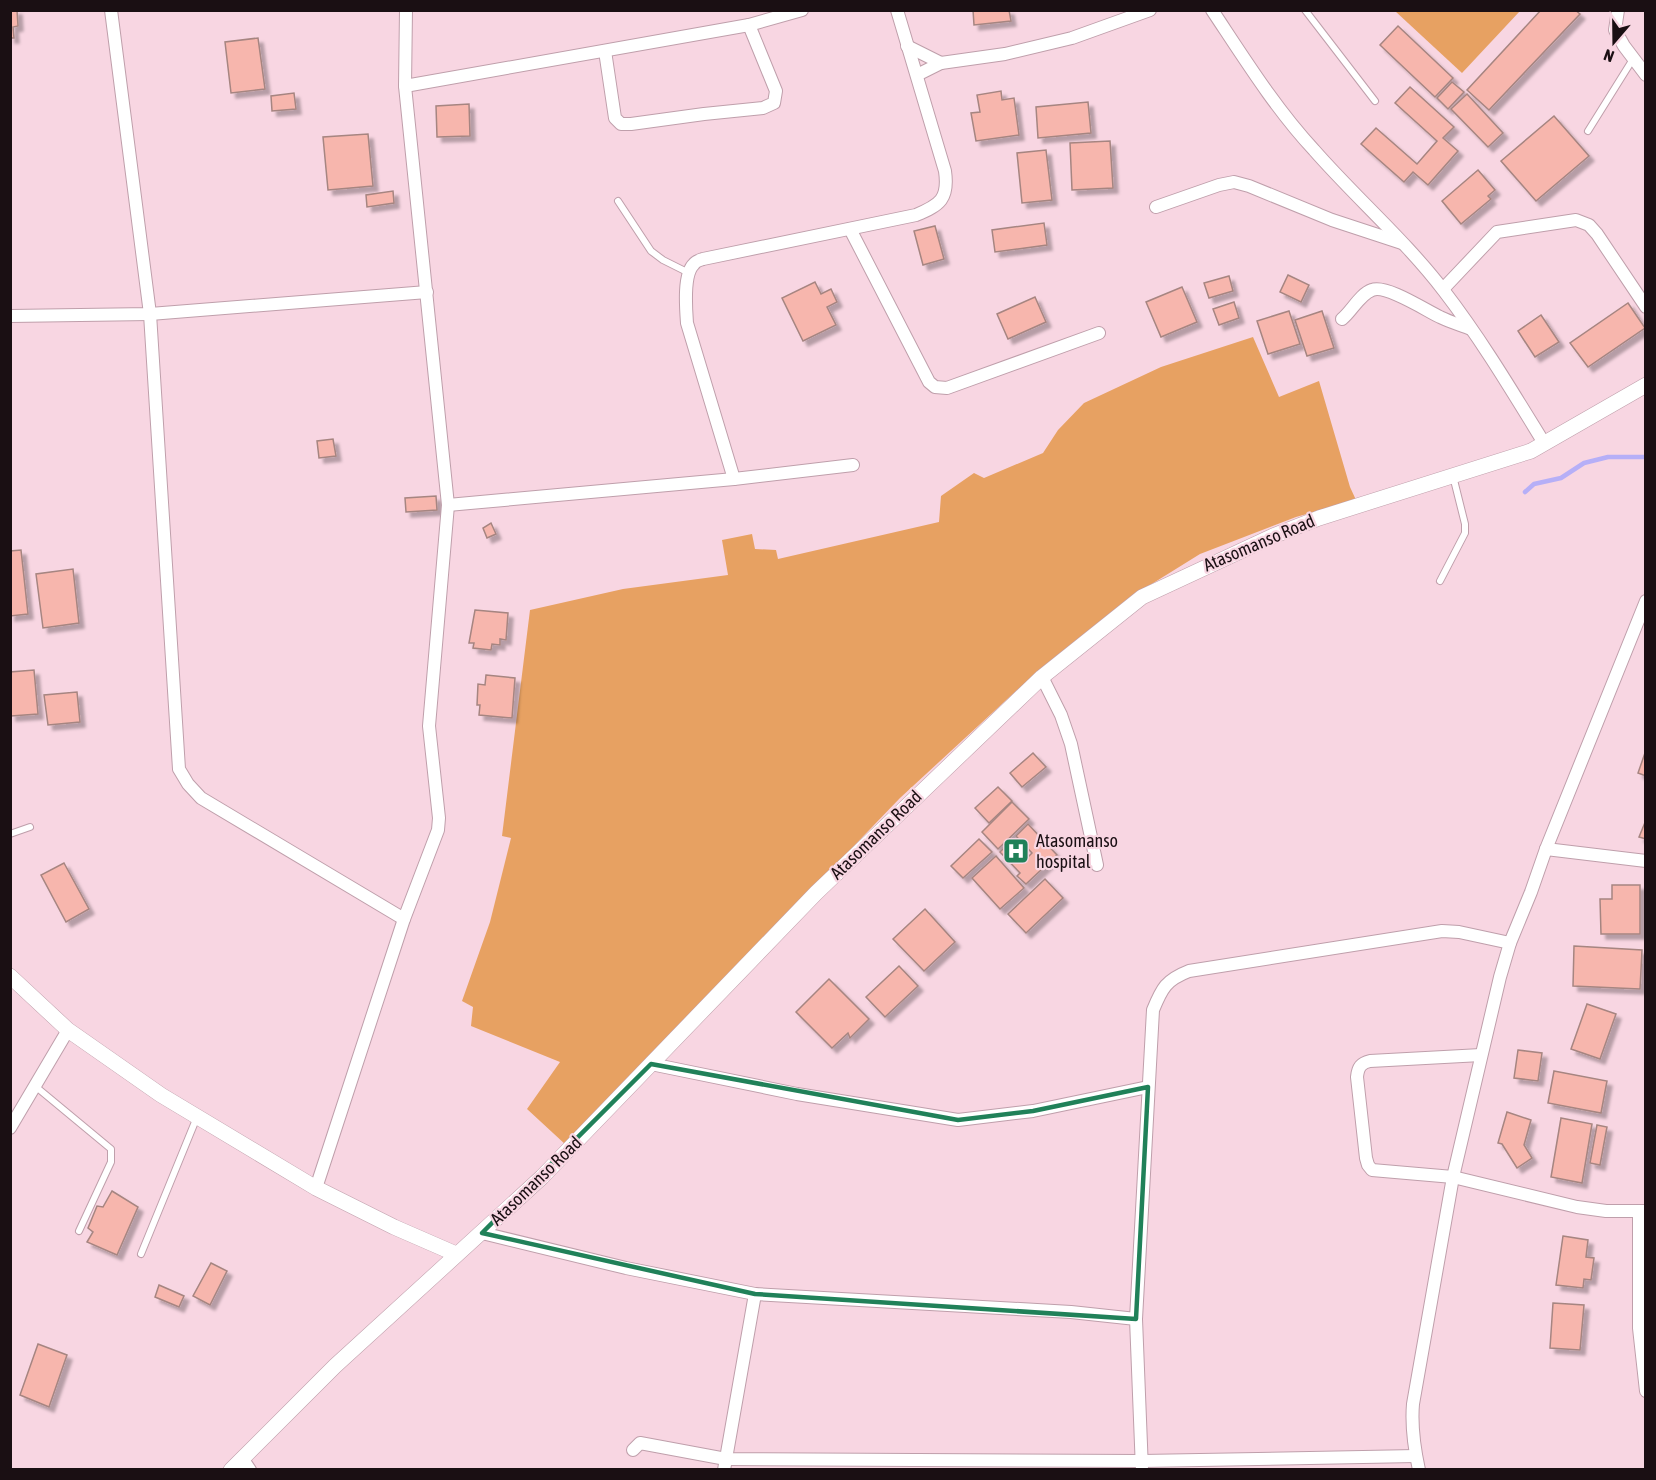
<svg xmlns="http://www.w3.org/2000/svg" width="1656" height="1480" font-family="'Asap Condensed',sans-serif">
  <defs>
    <filter id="shadow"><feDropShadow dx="5" dy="5" stdDeviation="1.5" flood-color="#0004"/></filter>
  </defs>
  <rect width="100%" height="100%" fill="#f8d6e2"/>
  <!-- green -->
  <g fill="#e7a162">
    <path d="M1395 11H1520L1462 73Z"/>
    <path d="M1253 337 1279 397 1319 381 1350 487 1356 500 1296 517 1200 554 1134 595 1016 691 900 798 566 1145 527 1109 560 1062 471 1026 473 1007 462 1001 490 922 511 838 502 836 530 610 623 589 728 575 722 540 752 534 755 549 776 550 778 559 939 522 941 496 974 473 984 478 1043 453 1058 430 1084 403 1161 367Z"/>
  </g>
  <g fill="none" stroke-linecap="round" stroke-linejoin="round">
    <!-- stream -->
    <path stroke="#b6aff7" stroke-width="4.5" d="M1525 492 1534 484 1561 478 1584 463 1608 457H1646"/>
  </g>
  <!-- building -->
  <g fill="#f7b6ad" stroke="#a68581" stroke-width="1.5" filter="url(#shadow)">
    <path d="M10 10H17L18 26 13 27 14 38H10Z"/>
    <path d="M973 10H1009L1011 21 974 25Z"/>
    <path d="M1541 10H1575L1580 14 1489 110 1467 90Z"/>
    <path d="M1398 26 1453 78 1435 97 1380 45Z"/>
    <path d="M258 38 265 89 231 93 225 42Z"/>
    <path d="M1452 82 1464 92 1448 109 1437 98Z"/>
    <path d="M1410 87 1454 127 1443 138 1458 151 1428 185 1413 172 1404 182 1361 144 1376 128 1417 164 1437 141 1395 103Z"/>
    <path d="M1001 91 1002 100 1014 98 1019 135 976 141 971 113 980 112 977 95Z"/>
    <path d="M294 93 296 109 272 111 271 96Z"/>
    <path d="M1467 94 1503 133 1488 147 1451 109Z"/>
    <path d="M1088 102 1091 133 1038 138 1036 107Z"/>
    <path d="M469 104 470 136 437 137 436 106Z"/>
    <path d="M1554 116 1589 156 1536 201 1501 161Z"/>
    <path d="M368 134 373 186 328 190 323 137Z"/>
    <path d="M1110 141 1113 188 1072 190 1070 143Z"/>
    <path d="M1046 150 1052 200 1022 203 1017 153Z"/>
    <path d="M1478 170 1495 190 1488 196 1491 199 1461 224 1442 201Z"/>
    <path d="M393 191 394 203 367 207 366 195Z"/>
    <path d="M1044 223 1047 245 995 252 992 230Z"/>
    <path d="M935 226 944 259 923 265 914 231Z"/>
    <path d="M1288 275 1309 285 1301 302 1280 292Z"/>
    <path d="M1229 276 1233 291 1209 298 1204 283Z"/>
    <path d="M815 282 821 294 831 289 837 302 827 307 836 325 803 341 782 298Z"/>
    <path d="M1182 287 1197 322 1161 337 1146 302Z"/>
    <path d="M1035 297 1046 322 1008 339 997 314Z"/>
    <path d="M1234 302 1239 318 1219 325 1213 309Z"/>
    <path d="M1628 303 1645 328 1588 367 1570 343Z"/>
    <path d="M1289 311 1300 344 1268 354 1257 321Z"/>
    <path d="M1322 311 1334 348 1307 356 1295 320Z"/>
    <path d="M1541 315 1559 342 1535 357 1518 331Z"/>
    <path d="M333 439 336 456 319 458 317 441Z"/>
    <path d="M436 496 437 510 406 512 405 498Z"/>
    <path d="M491 523 496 534 487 538 483 528Z"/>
    <path d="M21 550 28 614 10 616V551Z"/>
    <path d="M73 569 79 623 43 628 36 574Z"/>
    <path d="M475 610 508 613 506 640 500 639V645L492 644 491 650 473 648 474 643H469Z"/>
    <path d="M34 670 38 714 11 716 10 672Z"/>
    <path d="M486 675 515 678 512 718 479 715 480 705H477L478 684 485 685Z"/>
    <path d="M77 692 80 722 48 725 44 695Z"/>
    <path d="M1646 750V776L1638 773Z"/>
    <path d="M1033 753 1046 767 1022 787 1010 773Z"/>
    <path d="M998 787 1012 801 989 823 975 808Z"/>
    <path d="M1012 802 1029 819 998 849 982 832Z"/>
    <path d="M1646 820V839L1639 837Z"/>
    <path d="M1028 824 1057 855 1026 884 1017 876 1020 873 1000 852 1011 841 1027 858 1032 853 1016 836Z"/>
    <path d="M979 839 992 852 963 878 951 866Z"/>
    <path d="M996 856 1024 888 1000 909 972 878Z"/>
    <path d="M64 863 89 909 66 922 41 875Z"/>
    <path d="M1045 879 1063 898 1026 933 1008 914Z"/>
    <path d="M1612 885H1640V934H1601L1600 899H1612Z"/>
    <path d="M925 909 955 942 924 971 893 939Z"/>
    <path d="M1574 946 1642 950 1640 989 1573 986Z"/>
    <path d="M899 966 918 986 885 1017 866 997Z"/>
    <path d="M829 979 869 1019 850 1038 848 1033 832 1048 796 1012Z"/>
    <path d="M1587 1004 1616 1014 1600 1059 1571 1049Z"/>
    <path d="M1518 1050 1542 1053 1538 1081 1514 1078Z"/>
    <path d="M1554 1071 1607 1081 1601 1113 1548 1103Z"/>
    <path d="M1507 1112 1531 1120 1524 1145 1532 1158 1517 1168 1502 1144 1498 1143Z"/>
    <path d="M1561 1118 1592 1124 1582 1183 1551 1177Z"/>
    <path d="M1597 1125 1607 1127 1600 1165 1590 1163Z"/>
    <path d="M112 1191 138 1207 117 1255 87 1242 93 1232 88 1228 97 1206 103 1207Z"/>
    <path d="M1563 1236 1588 1240 1586 1257 1594 1258 1591 1280 1584 1279 1583 1288 1556 1285Z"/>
    <path d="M211 1263 227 1271 210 1305 193 1296Z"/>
    <path d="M159 1285 184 1296 179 1307 155 1297Z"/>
    <path d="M1553 1303 1584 1305 1580 1350 1550 1348Z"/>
    <path d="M38 1344 67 1355 49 1407 20 1395Z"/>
  </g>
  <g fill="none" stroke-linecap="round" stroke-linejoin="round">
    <defs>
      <g id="service">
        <path d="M1305 10 1375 101"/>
        <path d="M1588 131 1633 59"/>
        <path d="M618 201 651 251 663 260 689 273"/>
        <path d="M1440 581 1465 533V524L1453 476"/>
        <path d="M10 834 30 827"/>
        <path d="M35 1086 111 1149V1162L79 1231"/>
        <path d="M141 1254 197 1117"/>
      </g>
      <g id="minor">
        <path d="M111 10 150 314 179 769 188 784 201 798 404 919"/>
        <path d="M1212 10C1244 58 1275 108 1314 150 1356 198 1405 240 1444 291 1481 339 1512 391 1544 443"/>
        <path d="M1618 10 1615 30 1624 46 1646 75"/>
        <path d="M907 46 941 63"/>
        <path d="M605 51 615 118 621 124H631L704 114 763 108 774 103 776 91 749 25"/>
        <path d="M917 75 941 63 1005 54 1072 38 1150 10"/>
        <path d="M405 86 749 25 802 10"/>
        <path d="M1156 207 1219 185 1234 182 1249 186 1332 220 1402 243"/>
        <path d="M850 229 929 382 935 387 947 388 1099 333"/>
        <path d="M1443 289 1497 232 1576 220 1589 225 1597 234 1646 307"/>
        <path d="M10 316 150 314 427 292"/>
        <path d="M1342 319C1352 311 1360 294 1372 290 1386 284 1427 311 1440 317 1450 322 1461 325 1471 329"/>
        <path d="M734 479 687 323C686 309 683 274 694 264 696 261 700 260 703 259L916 215C940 205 949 199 945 171L897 10"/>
        <path d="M448 505 734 479 853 465"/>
        <path d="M1042 677 1061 715 1071 744 1097 865"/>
        <path d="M1546 849 1646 861"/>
        <path d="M1481 1055 1370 1061C1361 1063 1358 1067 1357 1077L1366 1158 1368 1165 1372 1170 1453 1177 1577 1207 1606 1211H1646"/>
        <path d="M651 1064 797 1094 958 1120 1033 1111 1148 1087"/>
        <path d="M10 1128 68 1030"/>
        <path d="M316 1188 404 919 438 830 439 818 429 726 448 505 405 86 406 10"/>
        <path d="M1639 1211V1328L1646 1391"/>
        <path d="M482 1233 626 1268 755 1294 1071 1312 1136 1319 1142 1470"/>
        <path d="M1136 1319 1153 1010C1162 988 1166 980 1189 971L1442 931 1459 932 1510 943"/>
        <path d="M633 1450 640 1443 726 1459 1142 1461 1416 1456"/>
        <path d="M242 1458 250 1470"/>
        <path d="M724 1470 755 1294"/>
        <path d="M1419 1470C1414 1447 1411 1427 1413 1404L1453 1177 1500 977 1510 943 1531 892 1546 849 1646 601"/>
      </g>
      <g id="tertiary">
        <path d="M10 976 68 1030 161 1095 316 1188 394 1227 456 1254"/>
        <path d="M231 1470 335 1366 542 1177 816 893 1042 677 1142 597 1273 536 1319 518 1531 451 1646 385"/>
      </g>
    </defs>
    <!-- service casing -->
    <use href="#service" stroke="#bf9fab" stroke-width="8"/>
    <!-- minor casing -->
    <use href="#minor" stroke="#bf9fab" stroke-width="14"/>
    <!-- tertiary casing -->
    <use href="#tertiary" stroke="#bf9fab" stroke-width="16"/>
    <!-- service -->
    <use href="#service" stroke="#fff" stroke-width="6"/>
    <!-- minor -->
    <use href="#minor" stroke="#fff" stroke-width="12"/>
    <!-- tertiary -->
    <use href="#tertiary" stroke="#fff" stroke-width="15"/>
  </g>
  <!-- marked area -->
  <path fill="none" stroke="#208159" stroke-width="4.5" stroke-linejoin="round" d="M651 1064 958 1120 1033 1111 1148 1087 1136 1319 755 1294 482 1233Z"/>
  <!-- icons -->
  <defs>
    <symbol id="hospital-square" viewBox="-11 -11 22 22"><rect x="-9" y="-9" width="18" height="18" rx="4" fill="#208159" stroke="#f8d6e2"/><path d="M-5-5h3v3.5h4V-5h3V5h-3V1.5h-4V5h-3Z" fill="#fff"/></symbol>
  </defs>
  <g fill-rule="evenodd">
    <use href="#hospital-square" x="1001" y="836" width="30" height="30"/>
  </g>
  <g text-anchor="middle" stroke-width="4.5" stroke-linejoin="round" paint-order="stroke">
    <!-- street labels -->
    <g font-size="18" fill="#1a0f13" stroke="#f8d6e2">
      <text transform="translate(1259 543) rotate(-23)" y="6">Atasomanso Road</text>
      <text transform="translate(876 835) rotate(-44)" y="6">Atasomanso Road</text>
      <text transform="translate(536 1181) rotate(-44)" y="6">Atasomanso Road</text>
    </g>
    <!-- poi labels -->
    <g font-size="18" fill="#1a0f13" stroke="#f8d6e2" text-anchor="start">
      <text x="1036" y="847">Atasomanso<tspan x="1036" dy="21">hospital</tspan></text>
    </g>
  </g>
  <!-- border -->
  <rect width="1656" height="1480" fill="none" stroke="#1a0f13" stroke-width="24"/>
  <!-- north arrow -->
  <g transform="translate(1614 42) rotate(200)" stroke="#f8d6e2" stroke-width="4.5" paint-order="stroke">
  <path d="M0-4.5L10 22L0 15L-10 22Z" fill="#1a0f13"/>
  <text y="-9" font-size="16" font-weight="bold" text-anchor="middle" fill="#1a0f13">N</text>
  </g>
</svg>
